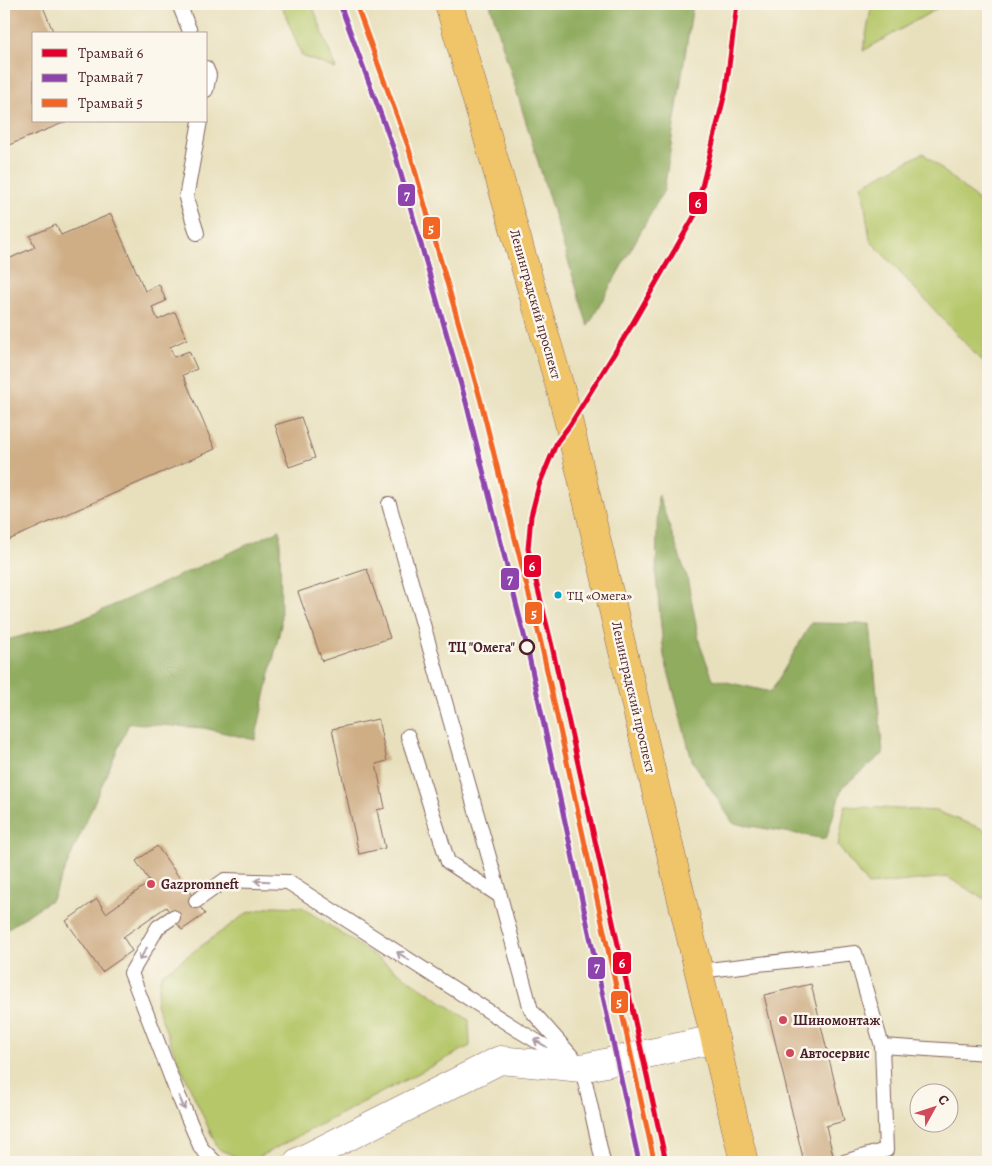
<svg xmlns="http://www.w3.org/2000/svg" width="992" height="1166" font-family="Alegreya,serif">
  <rect width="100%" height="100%" fill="#fbf7ec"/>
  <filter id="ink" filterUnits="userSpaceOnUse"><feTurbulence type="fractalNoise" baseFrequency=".02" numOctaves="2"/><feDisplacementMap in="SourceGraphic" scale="10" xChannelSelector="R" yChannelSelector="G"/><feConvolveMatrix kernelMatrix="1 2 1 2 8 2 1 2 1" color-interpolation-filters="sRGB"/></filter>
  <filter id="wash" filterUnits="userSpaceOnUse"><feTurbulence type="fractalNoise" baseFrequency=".0096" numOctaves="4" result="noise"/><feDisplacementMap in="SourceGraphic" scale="20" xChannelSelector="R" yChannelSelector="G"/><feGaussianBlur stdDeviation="1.12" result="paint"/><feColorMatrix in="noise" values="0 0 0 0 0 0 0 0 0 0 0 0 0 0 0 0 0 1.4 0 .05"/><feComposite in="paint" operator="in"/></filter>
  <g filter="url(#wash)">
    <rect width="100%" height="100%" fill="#e8e0bd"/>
    <!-- green -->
    <g fill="#b6c76a" stroke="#80734a">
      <path d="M281 4H312L336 69 302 56Z"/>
      <path d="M872 4H945L863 51Z"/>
      <path d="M923 153 988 209V368L870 240 862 185Z"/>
      <path d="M845 806 936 811 988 831V901L947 877 868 885 838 846Z"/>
      <path d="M274 906 302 907 469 1020 470 1046 249 1162 218 1149 174 1052 156 1004 161 975 247 913Z"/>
    </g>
    <!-- forest -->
    <g fill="#90ac5e" stroke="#6d6644">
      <path d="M490 4H693L664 190 588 326Z"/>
      <path d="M658 494 687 577 700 645 713 679 771 692 811 623 870 624 883 754 842 787 826 839 733 823 692 760 664 656 656 576Z"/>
      <path d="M280 530 281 625 255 740 204 728 129 723 52 899 4 931V641L85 618Z"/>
    </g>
    <g id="blocks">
      <!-- building -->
      <g fill="#cfae86">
        <path d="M4 4H42L54 34H34V121H68L4 147Z"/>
        <path d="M111 214 145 291 159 284 166 301 152 307 158 320 175 312 187 339 170 347 174 357 189 351 197 369 183 375 215 449 4 542V261L35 247 30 236 56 225 61 235Z"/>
        <path d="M301 417 315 458 289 467 275 425Z"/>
        <path d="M367 569 390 638 322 661 298 592Z"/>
        <path d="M378 719 387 761 376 764 385 808 377 810 385 848 359 854 332 729Z"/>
        <path d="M157 846 205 914 182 930 166 907 123 937 132 951 102 972 66 921 97 899 106 913 150 882 136 861Z"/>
        <path d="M811 984 844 1121 826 1126 834 1160 823 1162H804L764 995Z"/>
      </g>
    </g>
  </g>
  <g filter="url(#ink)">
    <use href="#blocks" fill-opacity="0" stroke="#81635e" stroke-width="1"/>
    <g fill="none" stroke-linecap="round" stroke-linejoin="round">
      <defs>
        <g id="service">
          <path d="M179 4 191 34"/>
          <path d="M206 68 209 75 206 90"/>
          <path d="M197 233 186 198 200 121"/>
          <path d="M389 504 500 896"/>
          <path d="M408 736 448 862 500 896 531 1010 582 1068 603 1162"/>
          <path d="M196 901 225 880 288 882 518 1030 568 1060"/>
          <path d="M173 917 158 927 131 973 176 1090 201 1148 215 1162"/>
          <path d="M699 971 855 953 882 1046 988 1053"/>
          <path d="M844 1162 886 1150 882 1046"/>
        </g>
        <path id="minor" d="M298 1162 500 1060 582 1068 715 1039"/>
        <path id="primary" d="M449 4 562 394 744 1162"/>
      </defs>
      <!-- service casing -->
      <use href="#service" stroke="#81635e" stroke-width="16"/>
      <!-- minor casing -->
      <use href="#minor" stroke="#81635e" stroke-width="29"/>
      <!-- primary casing -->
      <use href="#primary" stroke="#81635e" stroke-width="29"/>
      <!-- service -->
      <use href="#service" stroke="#fff" stroke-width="14"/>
      <!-- minor -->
      <use href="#minor" stroke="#fff" stroke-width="28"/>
      <!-- primary -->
      <use href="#primary" stroke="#f0c469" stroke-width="28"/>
      <defs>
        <path id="tram-1" d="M666 1162 552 646 528 549 531 516 539 485 557 442 570 425 630 328 695 215 726 89 737 4"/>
        <path id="tram-2" d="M341 7 394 150 466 402 527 647 639 1162"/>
        <path id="tram-3" d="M356 4 408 146 480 398 541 643 654 1160"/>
      </defs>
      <!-- tram-1 casing -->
      <use href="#tram-1" stroke="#fbf7ec" stroke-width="9"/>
      <!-- tram-2 casing -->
      <use href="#tram-2" stroke="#fbf7ec" stroke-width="9"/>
      <!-- tram-3 casing -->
      <use href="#tram-3" stroke="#fbf7ec" stroke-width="9"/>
      <!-- tram-1 -->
      <use href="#tram-1" stroke="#e4002b" stroke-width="5"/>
      <!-- tram-2 -->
      <use href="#tram-2" stroke="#8e44ad" stroke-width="5"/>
      <!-- tram-3 -->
      <use href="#tram-3" stroke="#f26522" stroke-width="5"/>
    </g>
    <!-- one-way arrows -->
    <defs><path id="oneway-shaft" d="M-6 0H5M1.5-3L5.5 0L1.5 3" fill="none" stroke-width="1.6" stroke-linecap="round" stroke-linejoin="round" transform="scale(1.25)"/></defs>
    <g stroke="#ae9aa0">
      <use href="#oneway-shaft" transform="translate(262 881) rotate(-178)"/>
      <use href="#oneway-shaft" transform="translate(143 954) rotate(121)"/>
      <use href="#oneway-shaft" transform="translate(403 956) rotate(-147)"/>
      <use href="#oneway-shaft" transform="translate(540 1043) rotate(-149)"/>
      <use href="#oneway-shaft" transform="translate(182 1103) rotate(67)"/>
    </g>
  </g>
  <!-- markers -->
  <circle fill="#04a2c6" stroke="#fbf7ec" stroke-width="2" cx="558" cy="595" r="4.5"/>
  <circle fill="#fbf7ec" stroke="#4a1f2b" stroke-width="2.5" cx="527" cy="647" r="7"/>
  <g fill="#d1495b" stroke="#fbf7ec" stroke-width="2">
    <circle cx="151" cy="884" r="5"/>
    <circle cx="783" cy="1020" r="5"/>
    <circle cx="790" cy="1053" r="5"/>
  </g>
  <g text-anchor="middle" stroke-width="5" stroke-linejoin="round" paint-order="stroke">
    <!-- bus labels -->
    <g font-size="13" fill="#4a1f2b" stroke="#fbf7ec" text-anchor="start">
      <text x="567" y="600">ТЦ «Омега»</text>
    </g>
    <!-- street labels -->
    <g font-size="14" fill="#4a1f2b" stroke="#fbf7ec">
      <text transform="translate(536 304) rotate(74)" y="5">Ленинградский проспект</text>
      <text transform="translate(634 697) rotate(77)" y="5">Ленинградский проспект</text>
    </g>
    <!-- stop labels -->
    <g font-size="14" font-weight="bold" fill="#4a1f2b" stroke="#fbf7ec" text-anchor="end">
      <text x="515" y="652">ТЦ "Омега"</text>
    </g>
    <!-- poi labels -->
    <g font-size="14" font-weight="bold" fill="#4a1f2b" stroke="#fbf7ec" text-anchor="start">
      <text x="161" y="889">Gazpromneft</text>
      <text x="793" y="1025">Шиномонтаж</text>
      <text x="800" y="1058">Автосервис</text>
    </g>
  </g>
  <g stroke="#fbf7ec" stroke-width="2">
    <rect x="397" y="183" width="19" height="24" rx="5" fill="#8e44ad"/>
    <rect x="688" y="191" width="20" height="24" rx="5" fill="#e4002b"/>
    <rect x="422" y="216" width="19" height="24" rx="5" fill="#f26522"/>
    <rect x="523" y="554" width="19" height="24" rx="5" fill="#e4002b"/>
    <rect x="500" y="567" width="20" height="24" rx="5" fill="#8e44ad"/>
    <rect x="524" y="601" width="19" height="24" rx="5" fill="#f26522"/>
    <rect x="612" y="951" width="20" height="24" rx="5" fill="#e4002b"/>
    <rect x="587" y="956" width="19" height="24" rx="5" fill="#8e44ad"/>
    <rect x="610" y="990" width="19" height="24" rx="5" fill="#f26522"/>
  </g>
  <g font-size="14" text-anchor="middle" font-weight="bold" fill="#fff">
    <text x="407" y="200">7</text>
    <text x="698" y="208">6</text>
    <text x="431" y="233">5</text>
    <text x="532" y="571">6</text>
    <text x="510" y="584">7</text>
    <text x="534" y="618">5</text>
    <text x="622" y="968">6</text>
    <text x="597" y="972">7</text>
    <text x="619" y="1007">5</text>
  </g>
  <!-- margin -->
  <rect width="992" height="1166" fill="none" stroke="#fbf7ec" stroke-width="20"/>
  <!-- legend -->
  <rect x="32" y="32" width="175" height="90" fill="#fbf7ec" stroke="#b4a19f"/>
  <rect x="42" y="49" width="25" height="8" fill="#e4002b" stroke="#b4a19f"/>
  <text x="78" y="58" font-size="15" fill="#4a1f2b">Трамвай 6</text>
  <rect x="42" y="74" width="25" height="8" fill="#8e44ad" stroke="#b4a19f"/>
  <text x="78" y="82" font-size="15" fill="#4a1f2b">Трамвай 7</text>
  <rect x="42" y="99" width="25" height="8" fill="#f26522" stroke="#b4a19f"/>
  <text x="78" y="108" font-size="15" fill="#4a1f2b">Трамвай 5</text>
  <!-- north arrow -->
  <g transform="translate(934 1108) rotate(50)"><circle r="24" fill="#fbf7ec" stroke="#b4a19f"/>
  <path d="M0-4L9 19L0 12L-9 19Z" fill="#d1495b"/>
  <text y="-8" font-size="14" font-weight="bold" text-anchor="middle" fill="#4a1f2b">С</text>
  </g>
</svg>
